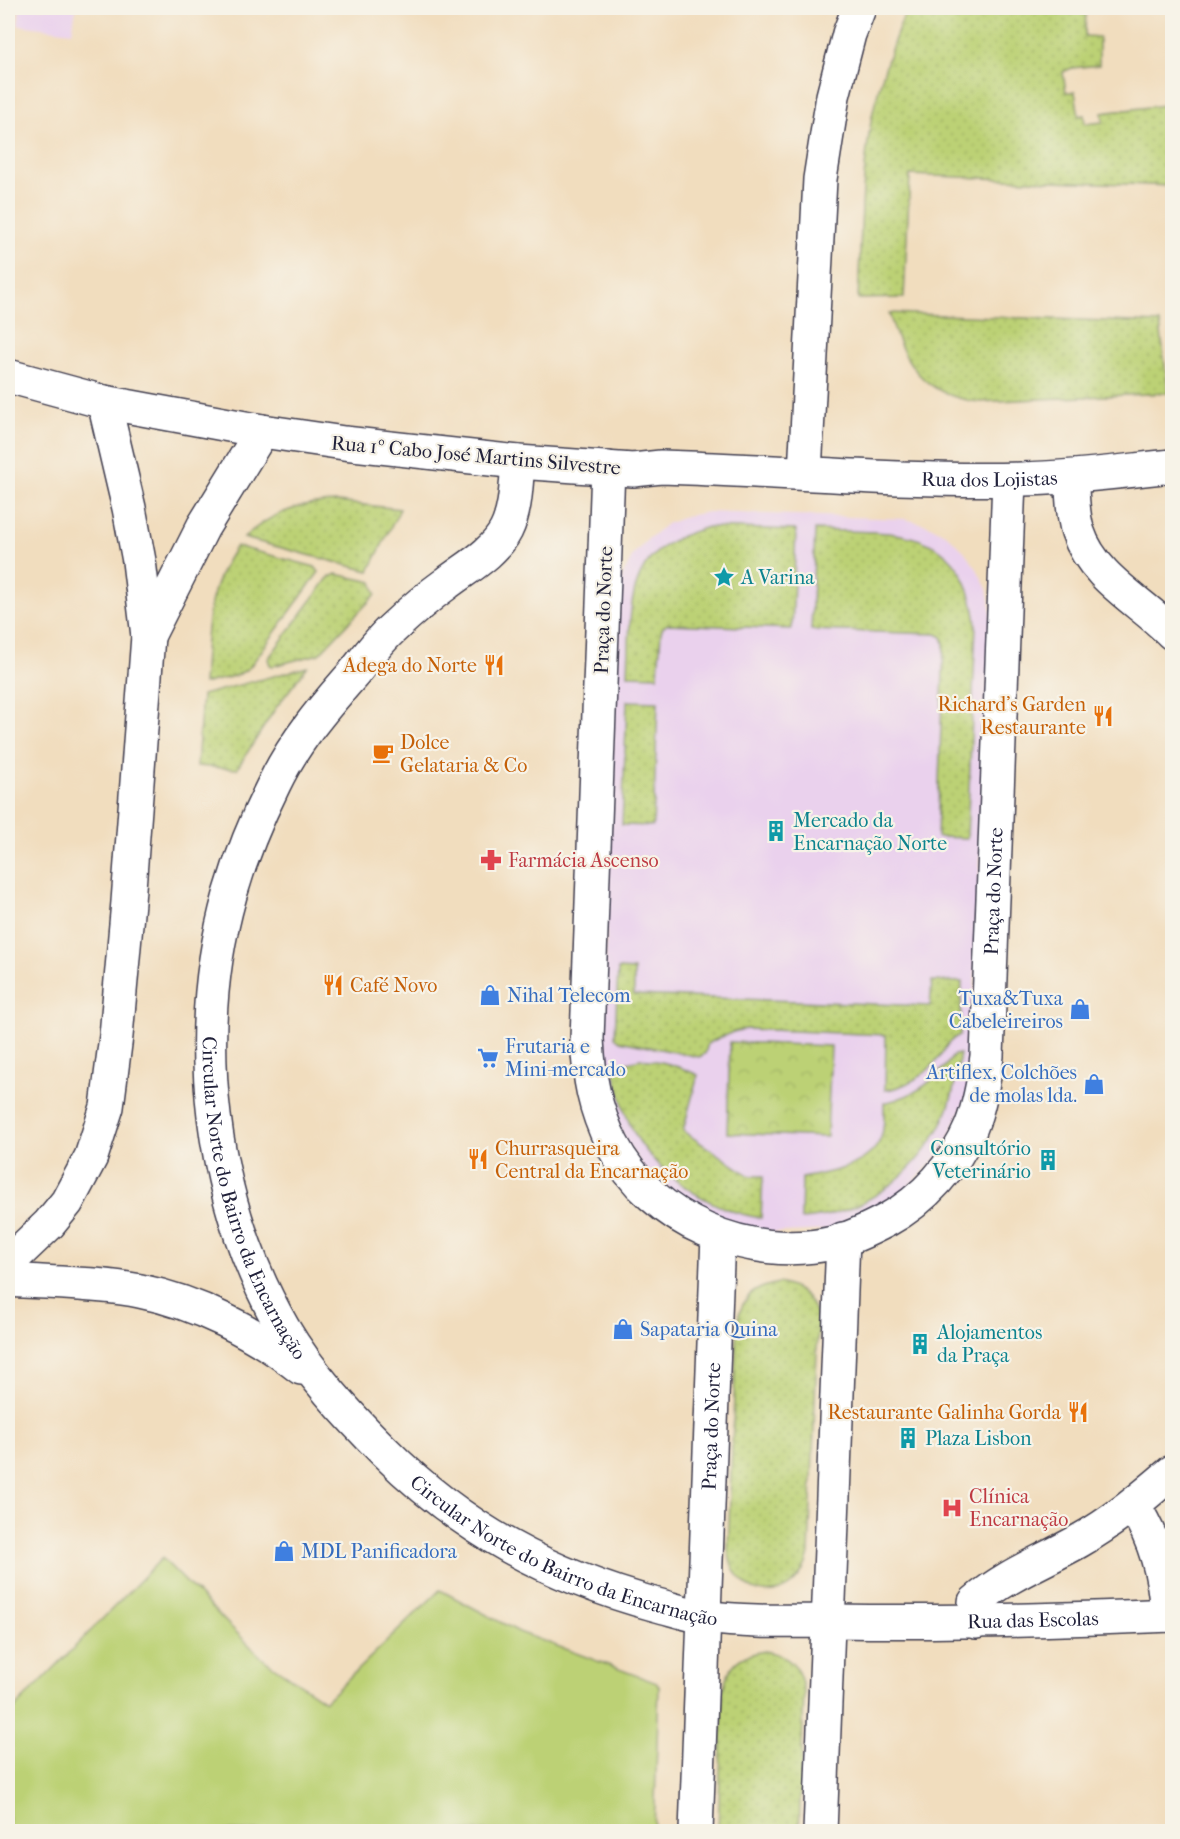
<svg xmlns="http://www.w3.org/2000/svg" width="1180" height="1839" font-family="'IM FELL French Canon',serif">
  <defs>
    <pattern id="grass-dots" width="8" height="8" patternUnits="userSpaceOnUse" patternTransform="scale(1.5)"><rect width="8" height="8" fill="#bcd175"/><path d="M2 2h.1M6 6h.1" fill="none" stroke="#a1b366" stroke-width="1.8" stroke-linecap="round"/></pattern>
    <pattern id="park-crowns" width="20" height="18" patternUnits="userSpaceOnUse" patternTransform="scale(1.5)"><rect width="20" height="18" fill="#bcd175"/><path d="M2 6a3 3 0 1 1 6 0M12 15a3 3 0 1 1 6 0" fill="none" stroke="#a1b366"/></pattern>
  </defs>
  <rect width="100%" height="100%" fill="#f7f3e8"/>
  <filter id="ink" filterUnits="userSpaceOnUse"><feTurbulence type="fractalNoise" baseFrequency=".0167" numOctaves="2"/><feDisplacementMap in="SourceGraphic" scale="12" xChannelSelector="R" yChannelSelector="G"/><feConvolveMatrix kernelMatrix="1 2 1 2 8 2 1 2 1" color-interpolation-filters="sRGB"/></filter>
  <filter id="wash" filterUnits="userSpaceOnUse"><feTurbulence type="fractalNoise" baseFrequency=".008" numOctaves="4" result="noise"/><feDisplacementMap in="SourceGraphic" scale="24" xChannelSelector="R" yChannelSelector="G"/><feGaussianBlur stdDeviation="1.35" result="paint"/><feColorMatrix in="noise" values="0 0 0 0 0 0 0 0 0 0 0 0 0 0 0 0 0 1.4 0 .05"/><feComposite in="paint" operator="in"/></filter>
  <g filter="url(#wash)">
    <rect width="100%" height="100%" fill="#f1ddbe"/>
    <!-- built -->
    <g fill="#ead1ed">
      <path d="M20 8H76L72 32 18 25Z"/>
      <path d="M708 512 905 519 928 525 947 535 964 551 977 569 987 589 991 612 970 1089 942 1152 894 1201 831 1230 762 1233 697 1212 644 1168 624 1139 602 1074 617 597 623 575 633 555 648 539 667 524 687 516Z"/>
    </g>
    <!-- grass -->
    <g fill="url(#grass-dots)" stroke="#6f7a58" stroke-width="1.5">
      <path d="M907 8H1086L1085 36 1099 37V65L1072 68 1063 72 1066 92H1075L1079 116 1084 115 1085 124 1103 122 1102 113 1172 104V186L910 175 904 298 858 299C861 238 861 176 872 116 880 79 893 42 907 8Z"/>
      <path d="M889 313 1160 323 1168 393 979 402C924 396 903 363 889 313Z"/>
      <path d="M337 502 400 509 369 571 244 538C270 512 302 503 337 502Z"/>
      <path d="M708 527 796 530 792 629 668 624 663 627 661 632 658 676 628 675C631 601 623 550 708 527Z"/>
      <path d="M815 530C894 533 965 523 976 624L967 838 937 837 944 643 942 637 936 634 811 630Z"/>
      <path d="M236 546 315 567 319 572 249 668 238 675 203 684C207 630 204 594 236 546Z"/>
      <path d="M336 574 372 582 376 594 319 654 273 666 270 665 268 659 328 578Z"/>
      <path d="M307 667 275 709 237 769 197 766 202 695Z"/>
      <path d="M627 701 658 702 653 826 622 825Z"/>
      <path d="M618 969 634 970V995L930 1006 932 981 962 982 960 1035C948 1040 945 1049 938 1059 926 1075 904 1088 885 1090L886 1035 746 1029 733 1032 708 1043 705 1054 699 1057 620 1041 615 1037Z"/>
      <path d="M960 1054C956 1077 953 1100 943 1121 916 1175 862 1216 801 1219L802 1178C828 1173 868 1167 880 1140 885 1130 884 1114 884 1103 917 1095 934 1082 954 1055Z"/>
      <path d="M640 1059C661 1060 679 1066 698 1075L683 1131 750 1176H763L761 1218C714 1211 666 1181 639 1141 625 1120 620 1095 614 1071L620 1064Z"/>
      <path d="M779 1283C805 1290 814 1299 818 1325L809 1554C797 1607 736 1605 728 1550L737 1322C743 1296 752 1288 779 1283Z"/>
      <path d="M765 1651C791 1656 800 1667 804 1693L799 1831H718L723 1690C729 1663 739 1655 765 1651Z"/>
    </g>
    <!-- park -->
    <path fill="url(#park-crowns)" stroke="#6f7a58" stroke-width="1.5" d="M730 1042 831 1046 827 1137 727 1133Z"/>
    <!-- garden -->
    <path fill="#bcd175" stroke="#6f7a58" stroke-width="1.5" d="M162 1558 263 1659 325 1701 440 1590 519 1632 657 1683 659 1686 654 1831H8V1715Z"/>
  </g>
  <g filter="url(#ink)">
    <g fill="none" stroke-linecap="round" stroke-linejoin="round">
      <defs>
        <g id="minor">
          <path id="s1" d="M518 462C516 484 516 510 506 530 494 553 468 567 447 583 429 596 411 611 394 627 379 640 367 657 355 672 324 707 294 742 274 784 256 820 241 857 230 895 190 1036 210 1201 283 1328 310 1374 347 1414 384 1451 463 1530 550 1576 657 1605 673 1609 689 1615 706 1617 748 1623 792 1621 835 1621 947 1623 1060 1620 1172 1615"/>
          <path d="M1071 477C1073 495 1072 515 1078 532 1093 578 1141 601 1172 633"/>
          <path d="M8 1263 49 1224 67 1202 91 1157 107 1107 116 1036 128 902 148 636"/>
          <path d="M8 1280C49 1283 100 1283 140 1291 196 1302 257 1333 301 1368"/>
          <path d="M1133 1505C1154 1537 1165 1576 1167 1615"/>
          <path d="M976 1622 975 1602C1006 1575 1044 1561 1079 1541 1113 1522 1143 1497 1172 1472"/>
        </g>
        <g id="tertiary">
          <path id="s2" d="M8 376 104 402 262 431 344 443 518 462 633 470 661 467 689 468C800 472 911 482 1022 479 1073 478 1123 471 1172 466"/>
          <path d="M104 402 129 508 139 561 148 636"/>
          <path id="s3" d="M608 468 587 1039C589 1078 594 1108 612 1144 652 1222 749 1262 833 1243 852 1238 870 1229 887 1220 924 1200 955 1165 971 1127 980 1104 984 1080 987 1056L1009 480"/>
          <path d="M805 473 820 179 833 96 849 34 859 8"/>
          <path d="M148 636 203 527 262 431"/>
          <path id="s4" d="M696 1832 718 1235"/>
          <path d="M820 1832 843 1239"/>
        </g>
      </defs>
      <!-- minor casing -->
      <use href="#minor" stroke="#413e4f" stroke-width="36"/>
      <!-- tertiary casing -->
      <use href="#tertiary" stroke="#413e4f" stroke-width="36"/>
      <!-- minor -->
      <use href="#minor" stroke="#fff" stroke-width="33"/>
      <!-- tertiary -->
      <use href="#tertiary" stroke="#fff" stroke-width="33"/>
    </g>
  </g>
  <!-- icons -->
  <defs>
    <symbol id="sight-bare" viewBox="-9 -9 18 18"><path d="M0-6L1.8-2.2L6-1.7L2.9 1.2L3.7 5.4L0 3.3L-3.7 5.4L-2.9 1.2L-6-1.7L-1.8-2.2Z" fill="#0f9aa8" stroke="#f7f3e8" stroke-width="2.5" paint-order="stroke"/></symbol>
    <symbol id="restaurant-bare" viewBox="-9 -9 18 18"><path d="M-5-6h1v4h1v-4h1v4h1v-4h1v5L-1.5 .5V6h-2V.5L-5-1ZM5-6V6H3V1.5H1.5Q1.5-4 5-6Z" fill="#e8710a" stroke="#f7f3e8" stroke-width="2.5" paint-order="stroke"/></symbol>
    <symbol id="cafe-bare" viewBox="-9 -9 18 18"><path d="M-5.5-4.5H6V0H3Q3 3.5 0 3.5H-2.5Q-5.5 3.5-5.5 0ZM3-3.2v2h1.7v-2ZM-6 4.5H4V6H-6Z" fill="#e8710a" stroke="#f7f3e8" stroke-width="2.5" paint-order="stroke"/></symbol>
    <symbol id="building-bare" viewBox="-9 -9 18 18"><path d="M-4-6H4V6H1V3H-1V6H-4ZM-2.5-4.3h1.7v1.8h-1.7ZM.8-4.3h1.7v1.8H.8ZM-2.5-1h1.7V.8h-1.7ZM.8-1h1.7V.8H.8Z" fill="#0f9aa8" stroke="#f7f3e8" stroke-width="2.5" paint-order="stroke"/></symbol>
    <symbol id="pharmacy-bare" viewBox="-9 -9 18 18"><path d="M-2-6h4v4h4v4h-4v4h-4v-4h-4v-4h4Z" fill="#e0444e" stroke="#f7f3e8" stroke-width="2.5" paint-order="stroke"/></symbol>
    <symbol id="shop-bare" viewBox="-9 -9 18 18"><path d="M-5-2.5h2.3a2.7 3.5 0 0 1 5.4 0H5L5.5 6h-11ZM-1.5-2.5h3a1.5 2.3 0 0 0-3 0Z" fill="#3f7fe0" stroke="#f7f3e8" stroke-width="2.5" paint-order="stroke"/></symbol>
    <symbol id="supermarket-bare" viewBox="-9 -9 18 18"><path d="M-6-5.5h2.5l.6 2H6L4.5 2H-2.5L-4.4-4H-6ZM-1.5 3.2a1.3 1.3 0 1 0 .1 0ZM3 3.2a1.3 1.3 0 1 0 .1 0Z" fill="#3f7fe0" stroke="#f7f3e8" stroke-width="2.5" paint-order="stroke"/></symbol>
    <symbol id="hospital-bare" viewBox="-9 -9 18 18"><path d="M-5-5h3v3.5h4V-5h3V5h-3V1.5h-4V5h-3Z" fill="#e0444e" stroke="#f7f3e8" stroke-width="2.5" paint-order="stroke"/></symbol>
  </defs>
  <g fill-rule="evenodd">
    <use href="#sight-bare" x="709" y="562" width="30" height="30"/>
    <use href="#restaurant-bare" x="479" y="650" width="30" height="30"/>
    <use href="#restaurant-bare" x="1088" y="701" width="30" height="30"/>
    <use href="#cafe-bare" x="368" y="738" width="30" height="30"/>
    <use href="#building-bare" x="761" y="816" width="30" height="30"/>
    <use href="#pharmacy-bare" x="476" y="845" width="30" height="30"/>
    <use href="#restaurant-bare" x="318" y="970" width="30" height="30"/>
    <use href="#shop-bare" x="475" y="980" width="30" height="30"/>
    <use href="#shop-bare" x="1065" y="994" width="30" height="30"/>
    <use href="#supermarket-bare" x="473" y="1043" width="30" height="30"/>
    <use href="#shop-bare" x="1079" y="1069" width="30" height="30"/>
    <use href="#restaurant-bare" x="463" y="1144" width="30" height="30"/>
    <use href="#building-bare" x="1033" y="1145" width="30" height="30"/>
    <use href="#shop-bare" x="608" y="1314" width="30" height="30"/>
    <use href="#building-bare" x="905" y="1329" width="30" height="30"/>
    <use href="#restaurant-bare" x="1063" y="1397" width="30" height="30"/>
    <use href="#building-bare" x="893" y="1423" width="30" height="30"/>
    <use href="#hospital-bare" x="937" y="1493" width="30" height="30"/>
    <use href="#shop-bare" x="269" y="1536" width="30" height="30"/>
  </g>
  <g text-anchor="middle" stroke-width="4.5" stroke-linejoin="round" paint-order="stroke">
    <!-- street labels -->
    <g font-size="20" fill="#22223b" stroke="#f7f3e8">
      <text transform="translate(476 455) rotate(5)" y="7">Rua 1º Cabo José Martins Silvestre</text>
      <text dy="7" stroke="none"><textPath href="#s2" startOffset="990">Rua dos Lojistas</textPath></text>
      <text transform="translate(603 610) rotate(-88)" y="7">Praça do Norte</text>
      <text dy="7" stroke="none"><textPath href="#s3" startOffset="1364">Praça do Norte</textPath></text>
      <text dy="7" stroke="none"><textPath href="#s1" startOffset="849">Circular Norte do Bairro da Encarnação</textPath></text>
      <text dy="7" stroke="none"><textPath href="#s4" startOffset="406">Praça do Norte</textPath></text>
      <text dy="7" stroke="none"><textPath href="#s1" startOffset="1353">Circular Norte do Bairro da Encarnação</textPath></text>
      <text dy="7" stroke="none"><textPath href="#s1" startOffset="1838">Rua das Escolas</textPath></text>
    </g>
    <!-- culture labels -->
    <g font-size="20" fill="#0d838f" stroke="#f7f3e8" text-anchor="start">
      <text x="741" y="584">A Varina</text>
      <text x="793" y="827">Mercado da<tspan x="793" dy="23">Encarnação Norte</tspan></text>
      <text x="1031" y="1155" text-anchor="end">Consultório<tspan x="1031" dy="23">Veterinário</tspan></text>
      <text x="937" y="1339">Alojamentos<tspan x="937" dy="23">da Praça</tspan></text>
      <text x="925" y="1445">Plaza Lisbon</text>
    </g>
    <!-- food labels -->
    <g font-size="20" fill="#c56008" stroke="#f7f3e8" text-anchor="end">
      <text x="477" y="672">Adega do Norte</text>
      <text x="1086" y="711">Richard's Garden<tspan x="1086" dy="23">Restaurante</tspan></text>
      <text x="400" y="749" text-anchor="start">Dolce<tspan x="400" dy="23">Gelataria &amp; Co</tspan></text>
      <text x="350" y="992" text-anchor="start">Café Novo</text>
      <text x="495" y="1155" text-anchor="start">Churrasqueira<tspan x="495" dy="23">Central da Encarnação</tspan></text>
      <text x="1061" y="1419">Restaurante Galinha Gorda</text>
    </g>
    <!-- health labels -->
    <g font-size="20" fill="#be3a42" stroke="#f7f3e8" text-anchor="start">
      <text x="508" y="867">Farmácia Ascenso</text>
      <text x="969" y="1503">Clínica<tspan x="969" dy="23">Encarnação</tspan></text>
    </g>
    <!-- shop labels -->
    <g font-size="20" fill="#366cbe" stroke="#f7f3e8" text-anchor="start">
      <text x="507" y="1002">Nihal Telecom</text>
      <text x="1063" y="1005" text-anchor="end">Tuxa&amp;Tuxa<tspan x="1063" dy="23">Cabeleireiros</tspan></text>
      <text x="505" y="1053">Frutaria e<tspan x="505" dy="23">Mini-mercado</tspan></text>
      <text x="1077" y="1079" text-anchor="end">Artiflex, Colchões<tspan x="1077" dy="23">de molas lda.</tspan></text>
      <text x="640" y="1336">Sapataria Quina</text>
      <text x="301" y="1558">MDL Panificadora</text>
    </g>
  </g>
  <!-- margin -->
  <rect width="1180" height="1839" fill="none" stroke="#f7f3e8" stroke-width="30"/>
</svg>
